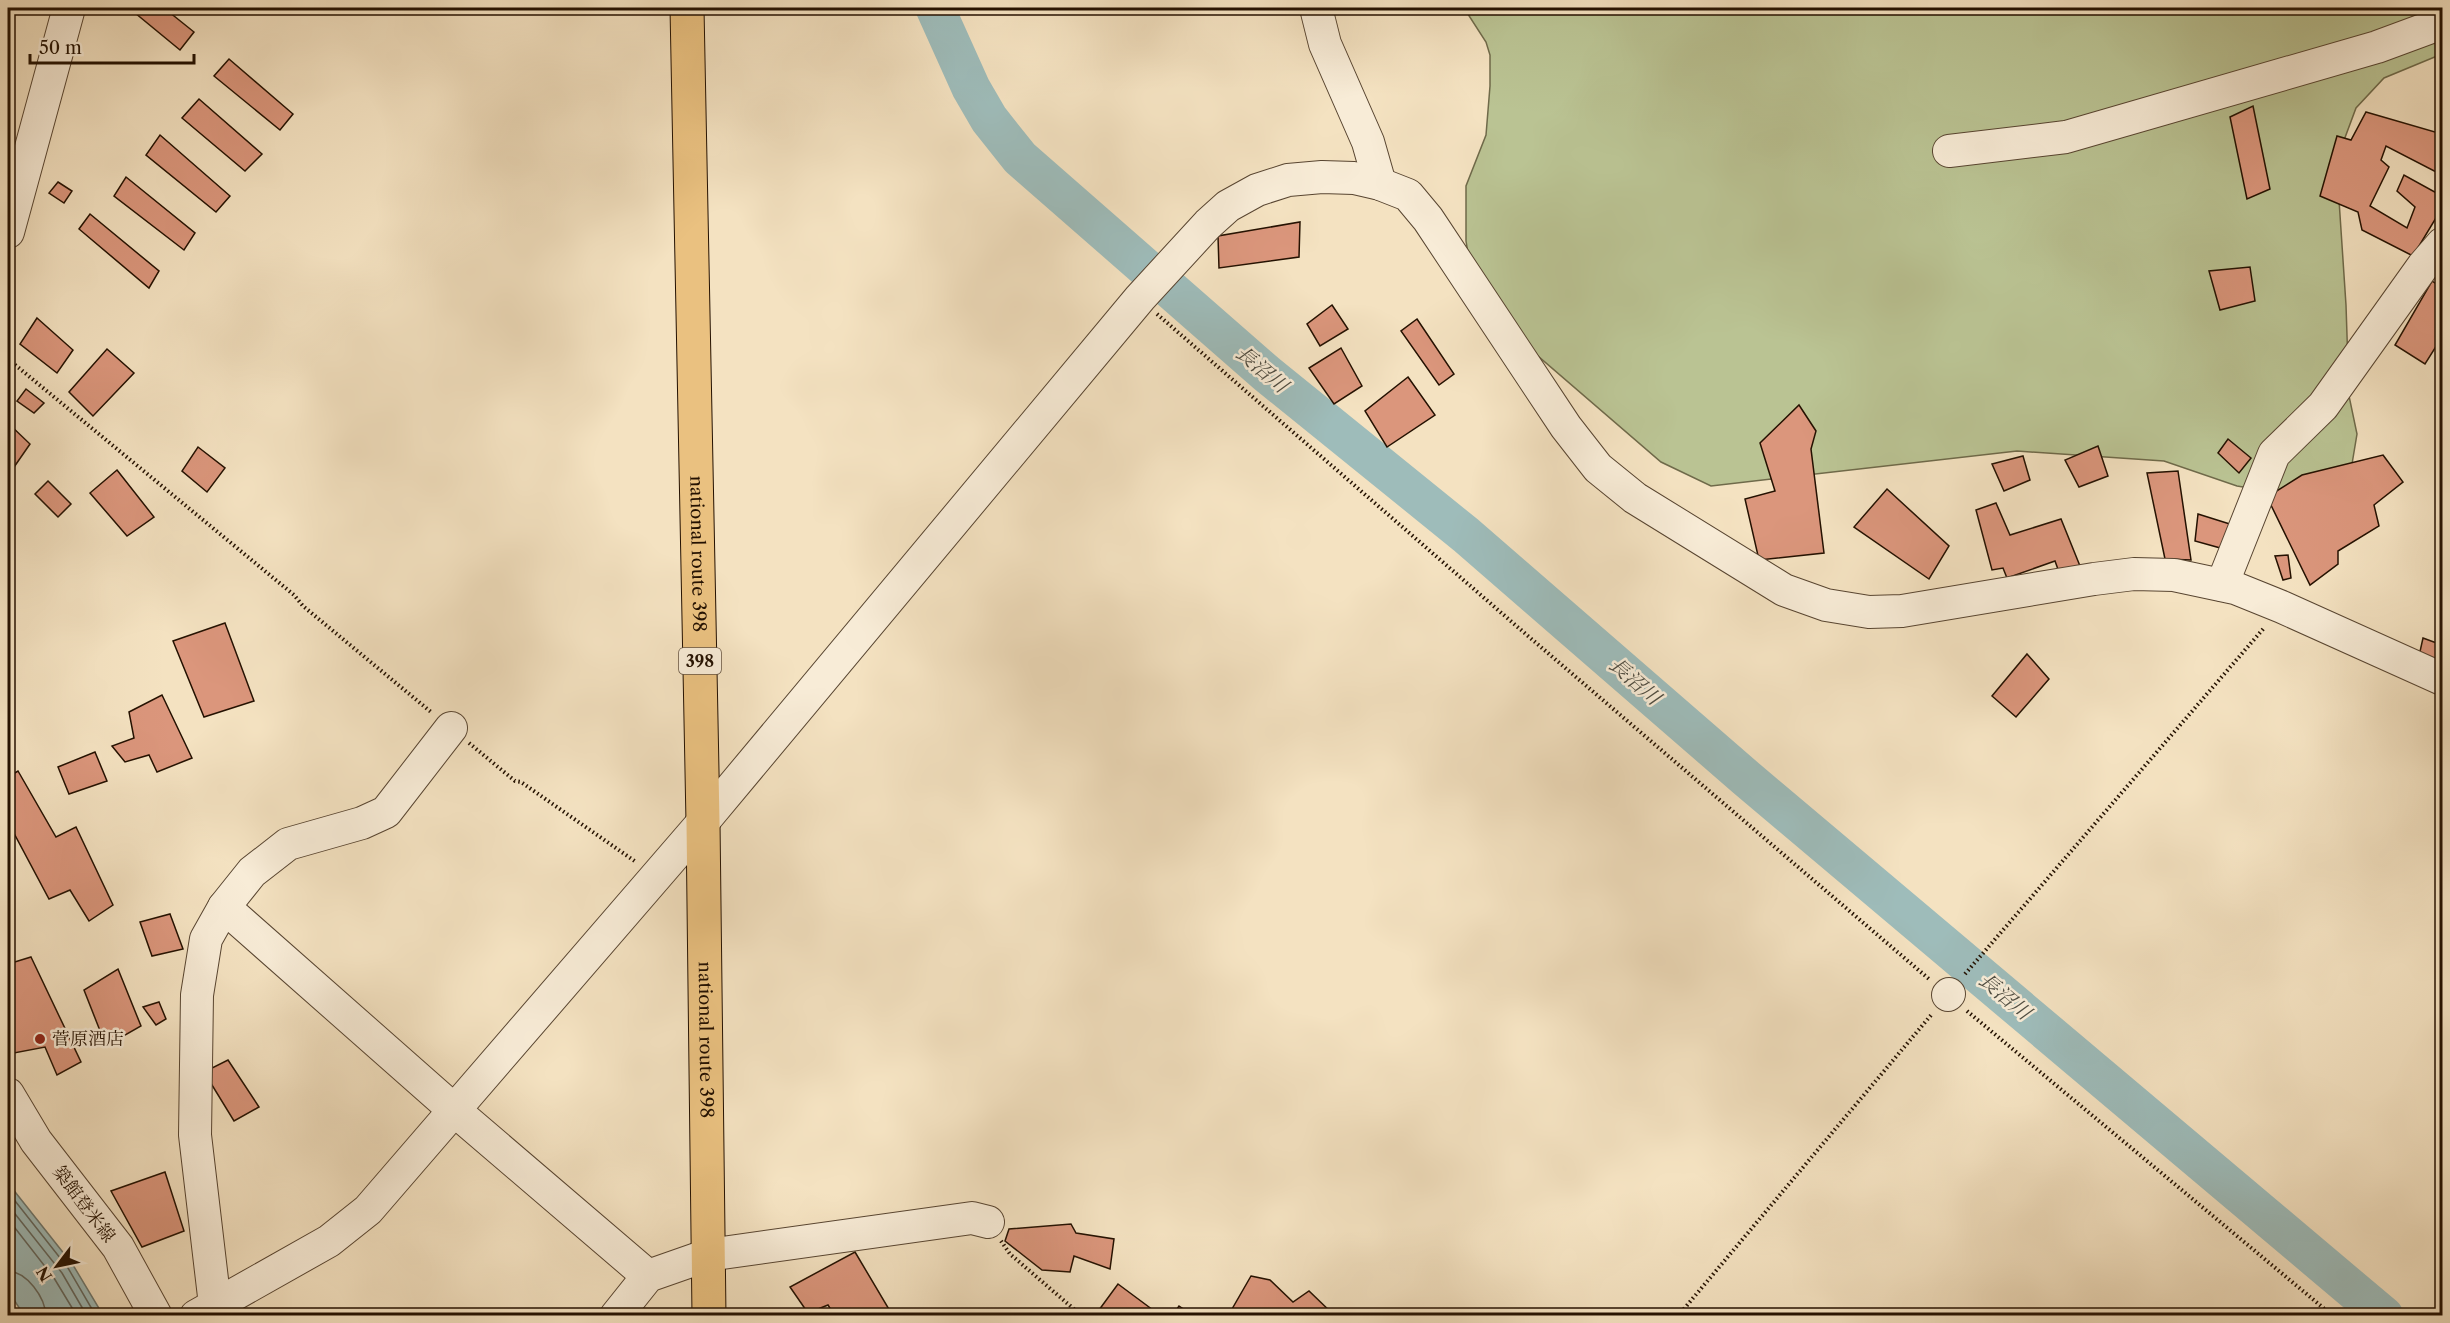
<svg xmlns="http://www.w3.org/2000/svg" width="2450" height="1323" font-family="'Libre Caslon Text','Noto Serif JP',serif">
  <rect width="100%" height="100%" fill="#f4e2c1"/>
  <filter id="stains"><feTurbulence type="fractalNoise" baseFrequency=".00333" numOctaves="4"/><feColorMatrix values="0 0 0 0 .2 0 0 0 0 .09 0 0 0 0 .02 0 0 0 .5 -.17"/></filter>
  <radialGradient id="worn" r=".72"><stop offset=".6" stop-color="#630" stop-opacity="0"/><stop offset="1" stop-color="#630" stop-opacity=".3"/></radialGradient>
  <!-- green -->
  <path fill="#bac393" stroke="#6f6a4a" stroke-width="1.5" d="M1464 8H2442V54L2384 78 2356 108 2343 143 2339 200 2346 305 2349 396 2357 434 2352 464 2281 493 2237 486 2164 461 2017 451 1711 486 1661 462 1496 320 1473 283 1466 241V186L1486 135 1490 86V55L1486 42Z"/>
  <!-- water -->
  <path fill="#9ebcba" stroke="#6d7870" stroke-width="1.5" d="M8 1183 73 1265 103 1315H24L8 1291Z"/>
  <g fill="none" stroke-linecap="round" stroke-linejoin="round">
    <!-- shore -->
    <g stroke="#61665e" stroke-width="1.5">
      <path d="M8 1192 68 1268 96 1316"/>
      <path d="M8 1205 62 1273 87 1316"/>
      <path d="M8 1219 54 1278 77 1316"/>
      <path d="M8 1271C27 1272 45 1297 46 1316"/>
    </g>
    <!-- river -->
    <path stroke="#9ebcba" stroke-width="39" d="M935 8 971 88 989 119 1020 158 1267 374 1466 535 1746 778 2384 1316"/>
  </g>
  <!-- building -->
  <g fill="#db967c" stroke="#241101" stroke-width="1.5">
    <path d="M129 8H164L194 32 180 50Z"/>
    <path d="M229 59 293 114 280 130 214 76Z"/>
    <path d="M199 99 262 154 245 171 182 118Z"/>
    <path d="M2253 106 2270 189 2247 199 2230 117Z"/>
    <path d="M2366 112 2442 134V175L2386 146 2381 160 2389 167 2370 206 2407 228 2415 207 2397 191 2404 175 2442 196V208L2413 256 2362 230 2358 212 2320 196 2337 136 2351 140Z"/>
    <path d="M160 135 230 196 216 212 146 155Z"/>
    <path d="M126 177 195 233 184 250 114 196Z"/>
    <path d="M58 182 72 191 64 203 49 193Z"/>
    <path d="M90 214 159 271 149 288 79 229Z"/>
    <path d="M1300 222 1299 257 1219 268 1218 236Z"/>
    <path d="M2250 267 2255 301 2220 310 2209 271Z"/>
    <path d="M2432 281 2442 288V337L2425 364 2395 345Z"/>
    <path d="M1332 305 1348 329 1320 346 1307 324Z"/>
    <path d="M37 318 73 350 57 373 20 344Z"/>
    <path d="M1417 319 1454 374 1439 385 1401 331Z"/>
    <path d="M1341 348 1362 386 1334 404 1309 368Z"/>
    <path d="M107 349 134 373 93 416 69 392Z"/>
    <path d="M1408 377 1435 415 1387 447 1365 411Z"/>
    <path d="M26 389 44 403 34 413 17 401Z"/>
    <path d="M1799 405 1816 431 1811 449 1824 553 1759 560 1745 499 1775 491 1760 443Z"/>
    <path d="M8 423 30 444 12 470 8 466Z"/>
    <path d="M2228 439 2251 458 2239 473 2218 453Z"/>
    <path d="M2098 446 2108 476 2079 487 2065 460Z"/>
    <path d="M198 447 225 468 207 492 182 471Z"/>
    <path d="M2383 455 2403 482 2374 505 2379 526 2338 551V564L2310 585 2267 497 2302 475Z"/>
    <path d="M2023 456 2030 480 2004 491 1992 464Z"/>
    <path d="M117 470 154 517 127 536 90 493Z"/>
    <path d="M2178 471 2191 560 2165 559 2147 473Z"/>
    <path d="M48 481 71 504 58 517 35 494Z"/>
    <path d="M1887 489 1949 546 1929 579 1854 527Z"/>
    <path d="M1996 503 2010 535 2061 519 2080 566 2059 572 2055 561 2007 578 2003 568 1992 570 1976 510Z"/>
    <path d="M2198 514 2233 525 2224 549 2195 541Z"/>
    <path d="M2288 555 2291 578 2283 580 2275 556Z"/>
    <path d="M225 623 254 701 204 717 173 641Z"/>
    <path d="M2423 638 2442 645V666L2419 656Z"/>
    <path d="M2027 654 2049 679 2016 717 1992 696Z"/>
    <path d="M162 695 192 758 157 772 149 755 125 762 112 746 134 738 129 712Z"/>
    <path d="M95 752 107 781 69 794 58 767Z"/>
    <path d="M18 771 56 837 76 827 113 905 89 921 70 890 49 899 8 822V777Z"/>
    <path d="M170 914 183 949 152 956 140 922Z"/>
    <path d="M31 957 81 1062 57 1075 45 1047 14 1053 8 1041V964Z"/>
    <path d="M118 969 141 1026 106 1046 84 990Z"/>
    <path d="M159 1002 166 1019 156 1025 143 1007Z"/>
    <path d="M228 1060 259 1107 234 1121 204 1072Z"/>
    <path d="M165 1172 184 1231 142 1247 111 1191Z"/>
    <path d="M1071 1224 1076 1233 1114 1239 1110 1269 1074 1256 1070 1272 1042 1270 1005 1241 1009 1229Z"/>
    <path d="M855 1252 893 1316H835L828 1305 808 1313 790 1287Z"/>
    <path d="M1251 1276 1270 1280 1293 1302 1309 1291 1335 1316H1275L1271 1312 1269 1316H1228Z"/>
    <path d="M1118 1284 1161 1316H1106L1099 1310Z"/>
    <path d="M1179 1306 1194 1316H1172Z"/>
  </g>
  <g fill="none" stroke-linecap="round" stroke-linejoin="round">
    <defs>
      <g id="minor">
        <path d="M1316 8 1325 44 1368 142 1380 184"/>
        <path d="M1949 151 2066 137 2377 47 2442 23"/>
        <path d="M8 232 69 8"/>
        <path d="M2222 585 2274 454 2323 406 2423 266 2442 244"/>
        <path d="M224 907 454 1110 648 1276"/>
        <path d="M1948 995 1949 994"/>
        <path d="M8 1094 36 1141 118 1247 156 1316"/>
        <path d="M215 1305 195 1135 197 995 206 939 224 907 252 872 288 844 362 823 386 812 451 728"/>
        <path d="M196 1316 329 1241 368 1210 703 822 1140 298 1208 224 1228 206 1257 190 1288 180 1322 177 1354 178 1380 184 1408 195 1428 219 1566 427 1598 468 1635 498 1784 590 1826 605 1869 612 1902 611 2094 579 2134 574 2174 575 2235 588 2282 607 2442 679"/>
        <path d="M616 1316 648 1276 708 1255 972 1218 988 1222"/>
      </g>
      <g id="highway">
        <path id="s1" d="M687 8 703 822 709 1316"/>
      </g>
    </defs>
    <!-- minor casing -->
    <use href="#minor" stroke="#584531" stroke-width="34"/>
    <!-- highway casing -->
    <use href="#highway" stroke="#241101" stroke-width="35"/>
    <!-- path -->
    <g stroke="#241101" stroke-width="4" stroke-dasharray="1.5 3" stroke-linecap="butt">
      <path d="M1157 314 1528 636 1929 979"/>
      <path d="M8 359 294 595 303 606 431 712"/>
      <path d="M469 743 515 781 521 782 636 862"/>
      <path d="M1965 974 2264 628"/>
      <path d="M1967 1011 2333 1316"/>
      <path d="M1001 1241 1010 1254 1082 1316"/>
      <path d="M1678 1316 1932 1014"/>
    </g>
    <!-- minor -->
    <use href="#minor" stroke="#f8ecd7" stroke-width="32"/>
    <!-- highway -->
    <use href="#highway" stroke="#eac180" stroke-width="33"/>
  </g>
  <!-- markers -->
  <circle fill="#8f2418" stroke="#f8ecd7" stroke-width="2" cx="40" cy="1039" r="6"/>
  <g text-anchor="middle" stroke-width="5" stroke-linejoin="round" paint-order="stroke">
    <!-- shield labels -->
    <rect fill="#f8ecd7" stroke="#645341" stroke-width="1.5" x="679" y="648" width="42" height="26" rx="4.5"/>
    <g font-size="16" font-weight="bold" fill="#241101">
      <text x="700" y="667">398</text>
    </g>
    <!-- street labels -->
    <g font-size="18" fill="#241101" stroke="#f8ecd7">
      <text dy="6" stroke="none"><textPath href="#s1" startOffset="546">national route 398</textPath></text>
      <text dy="6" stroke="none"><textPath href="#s1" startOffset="1032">national route 398</textPath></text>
      <text transform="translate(84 1204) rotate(53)" y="6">築館登米線</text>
    </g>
    <!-- poi labels -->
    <g font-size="18" fill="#241101" stroke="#f8ecd7" text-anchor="start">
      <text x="52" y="1045">菅原酒店</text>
    </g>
    <!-- water labels -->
    <g font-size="20" font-style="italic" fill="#4f4d42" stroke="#f8ecd7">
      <text transform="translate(1262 369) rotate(40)" y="7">長沼川</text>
      <text transform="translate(1635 681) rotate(41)" y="7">長沼川</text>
      <text transform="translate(2005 996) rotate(40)" y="7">長沼川</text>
    </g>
  </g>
  <!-- margin -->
  <rect width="2450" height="1323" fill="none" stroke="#f4e2c1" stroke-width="30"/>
  <rect x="9" y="9" width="2432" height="1305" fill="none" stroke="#241101" stroke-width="3"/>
  <rect x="15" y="15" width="2420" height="1293" fill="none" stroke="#241101" stroke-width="1.5"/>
  <!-- north arrow -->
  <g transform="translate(57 1266) rotate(238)" stroke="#f8ecd7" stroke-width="4.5" paint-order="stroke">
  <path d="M0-4.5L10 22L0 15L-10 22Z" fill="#241101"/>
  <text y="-9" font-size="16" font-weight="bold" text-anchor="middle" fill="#241101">N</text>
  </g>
  <!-- scale -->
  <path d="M30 54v9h164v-9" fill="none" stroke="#241101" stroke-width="3"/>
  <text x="39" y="54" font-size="18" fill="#241101" stroke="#f8ecd7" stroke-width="4.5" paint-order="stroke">50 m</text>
  <rect width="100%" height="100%" filter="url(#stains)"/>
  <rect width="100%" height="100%" fill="url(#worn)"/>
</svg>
